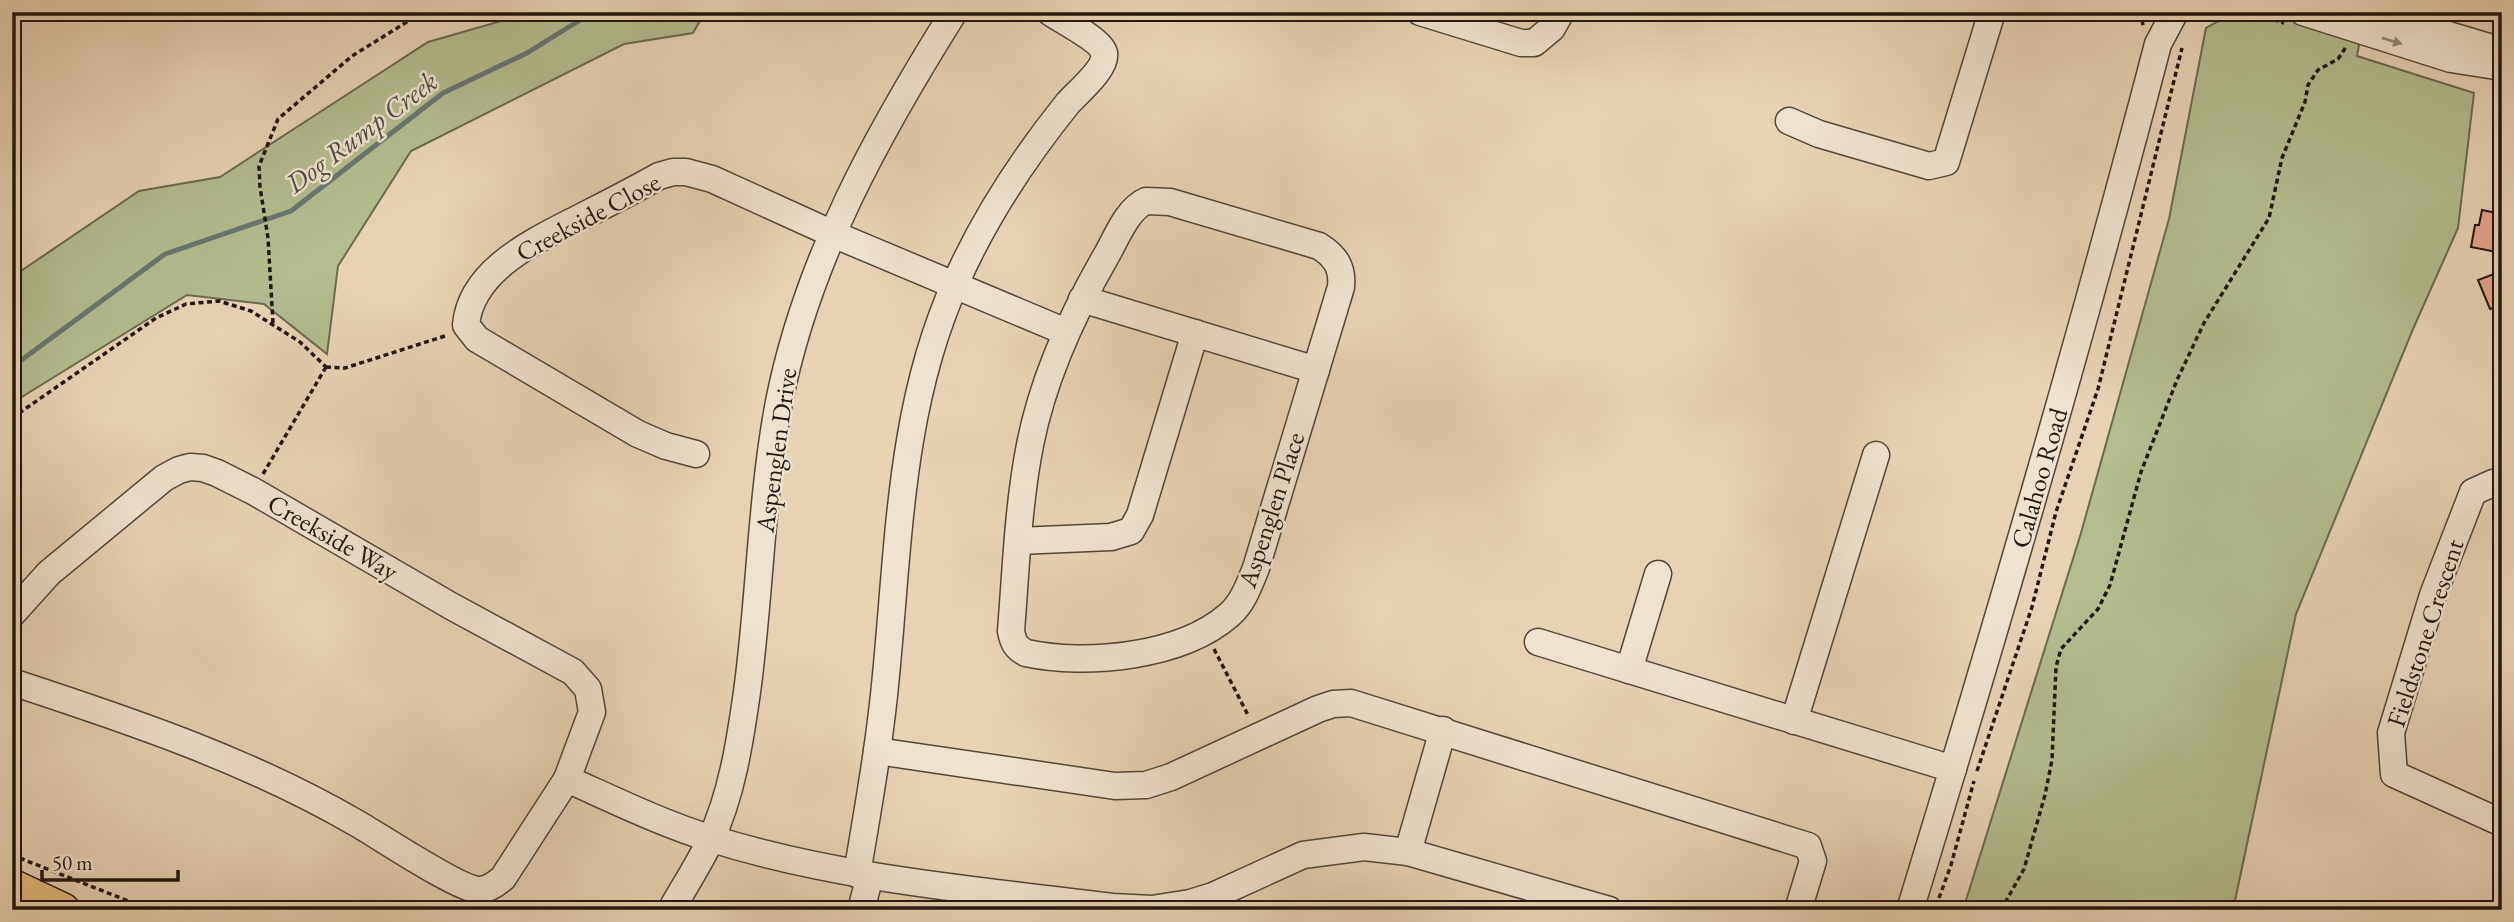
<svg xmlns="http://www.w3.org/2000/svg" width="2514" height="922" font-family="'EB Garamond',serif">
  <rect width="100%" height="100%" fill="#e7d3b4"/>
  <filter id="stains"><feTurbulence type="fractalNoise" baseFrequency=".00286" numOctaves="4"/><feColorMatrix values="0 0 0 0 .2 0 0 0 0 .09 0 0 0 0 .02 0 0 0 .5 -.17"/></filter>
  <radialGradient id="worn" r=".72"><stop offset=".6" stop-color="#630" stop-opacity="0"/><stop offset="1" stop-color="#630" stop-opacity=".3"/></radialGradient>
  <!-- green -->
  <g fill="#b3bd8f" stroke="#6a6a50" stroke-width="2">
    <path d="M533 12H705L693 33 624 44 411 151 338 266 327 354 264 304 187 295 12 403V277L139 191 220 177 428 42Z"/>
    <path d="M2226 12H2365L2357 56 2474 93 2458 228 2413 329 2296 614 2233 910H1963L2081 533 2169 219 2206 28 2224 18Z"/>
  </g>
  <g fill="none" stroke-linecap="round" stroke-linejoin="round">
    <!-- stream -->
    <path stroke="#687771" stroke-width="5" d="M12 367 165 254 291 211 443 93 527 53 593 12"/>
  </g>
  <!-- building -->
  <g fill="#e3a48a" stroke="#211711" stroke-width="2">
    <path d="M2482 210 2502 214V253L2471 247 2475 225H2479Z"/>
    <path d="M2502 271V305L2490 309 2478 280Z"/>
  </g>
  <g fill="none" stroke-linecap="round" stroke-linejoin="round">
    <defs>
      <g id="minor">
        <path d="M1420 12 1521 43H1534L1552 28 1561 12"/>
        <path d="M2303 12 2451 59 2502 67"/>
        <path d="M2371 12 2502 51"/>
        <path d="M1789 121 1819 134 1929 166 1946 162 1992 12"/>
        <path d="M1146 201 1170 202 1319 246C1335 256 1343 267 1341 287L1256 568C1249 585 1243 603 1229 615 1181 657 1086 666 1026 653 1016 648 1013 642 1011 631 1016 569 1018 506 1030 445 1043 378 1072 315 1106 256 1116 239 1127 209 1146 201Z"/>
        <path d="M1082 299 1316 370"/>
        <path d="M696 454 666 446 638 434 477 339 466 325C471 268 539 239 583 216 609 203 634 190 659 176L673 172H686L712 179 833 234 1066 332"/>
        <path d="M2502 487 2493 483 2473 492 2433 595 2391 733 2394 774 2502 823"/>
        <path d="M1018 541 1111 537 1131 531 1140 515 1195 333"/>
        <path d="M12 614 49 573 164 478 179 470 190 467 203 468 217 473 253 491 451 606 573 672 588 689 592 712 567 779 503 878C496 884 488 890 479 890 460 890 379 836 358 824 250 761 131 721 12 682"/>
        <path d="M1538 642 1953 769"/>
        <path d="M1629 670 1658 574"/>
        <path d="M1794 721 1876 455"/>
        <path d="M877 751 1115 786 1146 785 1171 777 1318 709 1333 704 1351 703 1808 846 1813 861 1798 910"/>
        <path d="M567 779C614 800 661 823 709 838 839 879 977 890 1112 907L1152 909 1190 903 1213 896 1303 855 1364 847 1408 852 1609 910"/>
        <path d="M1408 852 1443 730"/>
        <path d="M857 874C868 808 880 742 886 675 899 542 900 405 956 282 985 216 1023 159 1068 103 1078 92 1107 68 1104 53 1101 40 1061 20 1050 12"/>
        <path d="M671 910C684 887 699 864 710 841 732 795 740 741 747 692 760 596 761 497 779 402 807 260 878 133 954 12"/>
        <path d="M861 910 870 876"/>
        <path d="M1910 910C1998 623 2082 335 2158 44L2175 12"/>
      </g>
      <path id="major" d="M12 886 63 910"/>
    </defs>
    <!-- minor casing -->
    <use href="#minor" stroke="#52463a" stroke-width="29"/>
    <!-- major casing -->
    <use href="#major" stroke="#211711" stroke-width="36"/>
    <!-- path -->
    <g stroke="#211711" stroke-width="3.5" stroke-dasharray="5 3.5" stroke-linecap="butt">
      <path d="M2141 12 2143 26"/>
      <path d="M2249 12 2284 23"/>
      <path d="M273 323 268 238 260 187 259 166 278 119 352 56 423 12"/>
      <path d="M326 367 345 368 448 335"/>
      <path d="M12 418 156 318 186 304 219 301 251 311 300 342 326 367"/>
      <path d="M263 474 326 367"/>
      <path d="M1214 649 1249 717"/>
      <path d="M1977 771 2032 607 2056 512 2098 389 2182 48"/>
      <path d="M12 855 151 910"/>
      <path d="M1939 898 1951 865 1974 781"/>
      <path d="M2001 910 2024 869 2045 795 2052 760 2056 667 2061 649 2098 609 2110 585 2141 472 2177 380 2204 323 2269 218 2282 158 2305 102 2308 85 2318 70 2338 59 2346 47"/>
    </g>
    <!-- minor -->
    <use href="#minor" stroke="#efe2ce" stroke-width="26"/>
    <!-- major -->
    <use href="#major" stroke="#e4ba7a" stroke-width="33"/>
  </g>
  <!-- one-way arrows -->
  <defs><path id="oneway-solid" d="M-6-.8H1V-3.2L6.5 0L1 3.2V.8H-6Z" transform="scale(1.75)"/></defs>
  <use fill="#928779" href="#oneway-solid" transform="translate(2392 41) rotate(17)"/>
  <g text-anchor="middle" stroke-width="5" stroke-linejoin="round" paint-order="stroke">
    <!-- street labels -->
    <g font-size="26" fill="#211711" stroke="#efe2ce">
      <text transform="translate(588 217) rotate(-28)" y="9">Creekside Close</text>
      <text transform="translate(776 450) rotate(-82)" y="9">Aspenglen Drive</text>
      <text transform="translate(2039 478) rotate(-74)" y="9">Calahoo Road</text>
      <text transform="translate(1271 510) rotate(-72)" y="9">Aspenglen Place</text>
      <text transform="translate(333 537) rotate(30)" y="9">Creekside Way</text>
      <text transform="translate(2425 633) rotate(-72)" y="9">Fieldstone Crescent</text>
    </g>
    <!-- water labels -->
    <g font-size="28" font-style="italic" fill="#4a4f49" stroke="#efe2ce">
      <text transform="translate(361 132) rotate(-37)" y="10">Dog Rump Creek</text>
    </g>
  </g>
  <!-- margin -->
  <rect width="2514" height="922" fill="none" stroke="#e7d3b4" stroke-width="42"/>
  <rect x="14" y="14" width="2486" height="894" fill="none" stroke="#211711" stroke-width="3.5"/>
  <rect x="21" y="21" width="2472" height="880" fill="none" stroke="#211711" stroke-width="2"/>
  <!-- scale -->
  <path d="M42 870v10h136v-10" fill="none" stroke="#211711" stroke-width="3.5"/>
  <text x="52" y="870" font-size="21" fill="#211711" stroke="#efe2ce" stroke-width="5" paint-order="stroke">50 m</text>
  <rect width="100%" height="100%" filter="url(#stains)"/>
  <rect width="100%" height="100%" fill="url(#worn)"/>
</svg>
